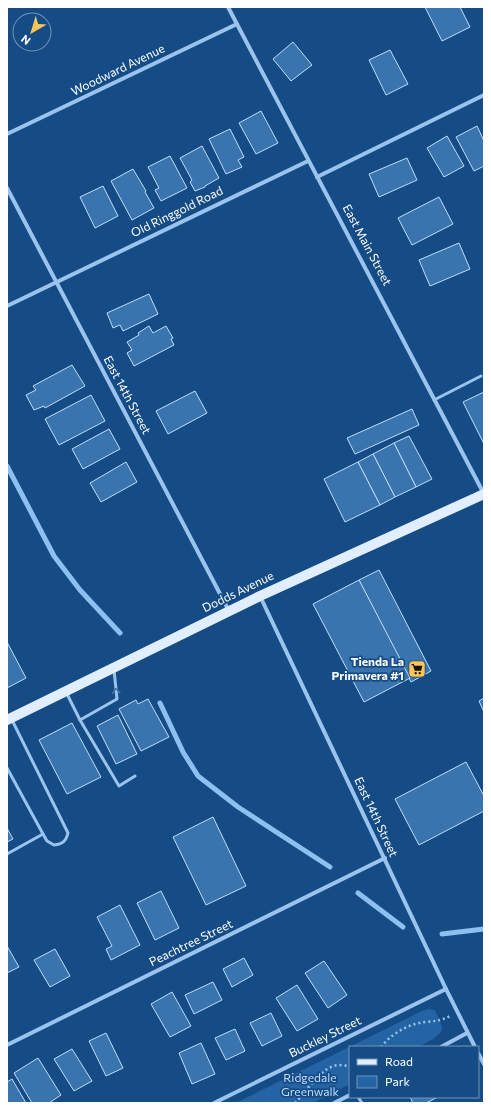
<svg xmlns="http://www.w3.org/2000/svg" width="491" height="1110" font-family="Commissioner,sans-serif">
  <rect width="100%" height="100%" fill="#154c86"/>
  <!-- green -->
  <path fill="#2464a4" d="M428 1009 435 1010C437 1015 442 1024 442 1029 442 1035 424 1044 419 1047H350V1084L313 1103H236L420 1012Z"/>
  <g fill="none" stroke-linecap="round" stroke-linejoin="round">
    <!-- stream -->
    <g stroke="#8dc0f1" stroke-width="5">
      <path d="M7 466 54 556 80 590 120 633"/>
      <path d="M160 703 183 752 198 776 238 807 330 867"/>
      <path d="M358 893 403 927"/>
      <path d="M442 934 484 929"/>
    </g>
  </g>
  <!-- building -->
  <g fill="#3974ae" stroke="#c0ddfa">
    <path d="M425 7H460L470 27 442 41Z"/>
    <path d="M293 42 312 65 291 81 273 59Z"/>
    <path d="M390 50 408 84 386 95 369 60Z"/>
    <path d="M261 111 278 143 256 154 239 123Z"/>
    <path d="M477 126 484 141V166L474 171 456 137Z"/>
    <path d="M230 129 244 157 238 160 242 167 226 174 209 139Z"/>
    <path d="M447 136 464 166 444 177 427 148Z"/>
    <path d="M202 146 219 178 205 186V187L195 191 190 182 192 180 180 158Z"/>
    <path d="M170 156 187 188 161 201 155 190 159 188 148 167Z"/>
    <path d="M407 158 417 180 379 197 369 174Z"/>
    <path d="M133 169 146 191 145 192 154 208 132 220 111 181Z"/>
    <path d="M103 186 118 216 95 228 80 197Z"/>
    <path d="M439 197 453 224 412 245 398 218Z"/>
    <path d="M459 243 470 269 430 286 419 260Z"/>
    <path d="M149 294 158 314 123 331 120 325 113 328 107 313Z"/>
    <path d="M149 326 153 333 166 326 173 338 171 339 174 345 134 366 127 353 132 350 127 342 139 335 138 333Z"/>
    <path d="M72 365 85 386 45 408 44 406 34 410 26 395 36 390 33 386Z"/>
    <path d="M195 391 207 413 168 434 156 411Z"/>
    <path d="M484 392V444L463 402Z"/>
    <path d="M91 395 105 421 59 445 45 419Z"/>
    <path d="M412 409 419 425 355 454 347 438Z"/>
    <path d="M109 429 120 449 83 469 72 449Z"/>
    <path d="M409 436 432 479 416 487 394 443Z"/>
    <path d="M394 443 416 487 395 497 373 454Z"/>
    <path d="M373 454 395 497 380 505 358 462Z"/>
    <path d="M126 462 137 482 101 502 90 483Z"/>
    <path d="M358 462 380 505 345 522 324 479Z"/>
    <path d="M379 570 431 671 411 682 359 580Z"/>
    <path d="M359 580 410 678 364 702 313 604Z"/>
    <path d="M7 642 26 678 7 688Z"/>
    <path d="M484 698V712L479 701Z"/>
    <path d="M148 699 169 737 141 751 119 709 136 700 138 704Z"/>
    <path d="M118 715 137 754 116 764 97 726Z"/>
    <path d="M72 723 101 777 67 794 39 740Z"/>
    <path d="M466 762 484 796V811L419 845 395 799Z"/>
    <path d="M213 817 246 886 206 905 173 837Z"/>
    <path d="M7 828 13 839 7 842Z"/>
    <path d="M161 891 179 928 155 940 137 903Z"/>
    <path d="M120 905 140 945 111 960 106 949 112 946 97 917Z"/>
    <path d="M7 946 19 967 7 973Z"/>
    <path d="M55 949 70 976 50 987 34 960Z"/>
    <path d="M244 958 253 975 232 987 223 969Z"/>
    <path d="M324 961 347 995 328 1008 305 973Z"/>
    <path d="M213 982 222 1000 194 1014 185 995Z"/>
    <path d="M297 985 318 1019 297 1031 276 998Z"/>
    <path d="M172 992 191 1026 170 1037 151 1004Z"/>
    <path d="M271 1013 282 1036 262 1046 250 1023Z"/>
    <path d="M235 1029 245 1051 226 1060 215 1038Z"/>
    <path d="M106 1033 123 1068 106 1076 89 1041Z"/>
    <path d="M201 1043 215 1074 192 1084 179 1053Z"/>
    <path d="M72 1049 92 1081 74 1091 54 1059Z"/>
    <path d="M38 1058 61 1095 49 1103H32L14 1073Z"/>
    <path d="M12 1079 26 1103H7V1082Z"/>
    <path d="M410 1097H438L426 1103H413Z"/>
  </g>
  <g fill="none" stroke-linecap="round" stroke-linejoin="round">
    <!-- path -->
    <g stroke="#9ac4ee" stroke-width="2.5" stroke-dasharray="2 3" stroke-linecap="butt">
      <path d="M381 1047C391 1034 408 1024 425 1022 434 1021 441 1021 450 1016"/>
      <path d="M295 1103C306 1092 319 1070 334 1066 339 1064 345 1066 350 1066"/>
    </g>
    <!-- lane -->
    <g stroke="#9ac4ee" stroke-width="3">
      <path d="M434 400 481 376"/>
      <path d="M66 692 80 720 119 786 135 776"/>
      <path d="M12 720 68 833C66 841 63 844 54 845L47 841 43 834"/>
      <path d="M80 720 117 699 114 670"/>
      <path d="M7 768 43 834 7 854"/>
      <path d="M358 1097 362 1103"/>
    </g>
    <!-- street -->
    <g stroke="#9ac4ee" stroke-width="4">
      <path d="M228 7 484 494"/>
      <path d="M7 134 237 24"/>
      <path d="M317 177 484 95"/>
      <path d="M7 188 229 611"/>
      <path d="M7 306 308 161"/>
      <path d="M260 596 446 989 475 1047"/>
      <path d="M7 1045 385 858"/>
      <path d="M441 1047 467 1033"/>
      <path d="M478 1053 484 1064"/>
      <path d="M214 1103 446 989"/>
      <path d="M334 1103 350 1095"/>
    </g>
    <!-- primary -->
    <path stroke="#e1eeff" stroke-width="10" d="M7 720 260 596 484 494"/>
  </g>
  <!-- one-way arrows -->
  <defs><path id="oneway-chevron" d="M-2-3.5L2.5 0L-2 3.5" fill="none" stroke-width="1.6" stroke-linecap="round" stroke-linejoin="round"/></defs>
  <use stroke="#4476aa" href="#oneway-chevron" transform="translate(116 691) rotate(-96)"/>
  <!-- icons -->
  <defs>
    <symbol id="supermarket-square" viewBox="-11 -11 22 22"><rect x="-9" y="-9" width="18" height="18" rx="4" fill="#ffc657" stroke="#154c86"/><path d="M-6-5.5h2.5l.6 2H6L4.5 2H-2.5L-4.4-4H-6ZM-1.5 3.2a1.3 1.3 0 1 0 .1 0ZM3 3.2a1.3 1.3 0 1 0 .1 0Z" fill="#111"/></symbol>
  </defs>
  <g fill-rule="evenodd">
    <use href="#supermarket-square" x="407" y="659" width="20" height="20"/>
  </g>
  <g text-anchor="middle" stroke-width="3.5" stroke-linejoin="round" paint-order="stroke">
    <!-- street labels -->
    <g font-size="12" fill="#fff" stroke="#154c86">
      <text transform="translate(118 70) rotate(-26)" y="4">Woodward Avenue</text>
      <text transform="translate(177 212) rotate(-26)" y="4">Old Ringgold Road</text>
      <text transform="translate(367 245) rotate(62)" y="4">East Main Street</text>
      <text transform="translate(127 395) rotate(62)" y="4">East 14th Street</text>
      <text transform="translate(238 592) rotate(-26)" y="4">Dodds Avenue</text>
      <text transform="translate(376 817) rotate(65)" y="4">East 14th Street</text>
      <text transform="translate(191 943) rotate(-26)" y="4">Peachtree Street</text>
      <text transform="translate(325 1037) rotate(-26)" y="4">Buckley Street</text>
    </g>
    <!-- poi labels -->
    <g font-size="12" font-weight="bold" fill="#fff" stroke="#154c86" text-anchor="end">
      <text x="404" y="666">Tienda La<tspan x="404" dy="14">Primavera #1</tspan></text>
    </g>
    <!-- park labels -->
    <g font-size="12" fill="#c0ddfa" stroke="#154c86">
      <text x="310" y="1082">Ridgedale<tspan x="310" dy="14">Greenwalk</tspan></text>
    </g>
  </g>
  <!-- border -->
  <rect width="491" height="1110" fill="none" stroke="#ffffff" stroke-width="16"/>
  <!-- legend -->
  <rect x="349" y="1046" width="130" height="52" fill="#154c86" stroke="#7394b6"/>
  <rect x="357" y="1059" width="20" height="6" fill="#e1eeff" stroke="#7394b6"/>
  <text x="385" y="1066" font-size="12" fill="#ffffff">Road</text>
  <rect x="357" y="1076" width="20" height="12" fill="#2464a4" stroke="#7394b6"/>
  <text x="385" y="1086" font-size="12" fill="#ffffff">Park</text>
  <!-- north arrow -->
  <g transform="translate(32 32) rotate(218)"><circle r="19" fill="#154c86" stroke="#7394b6"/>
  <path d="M0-3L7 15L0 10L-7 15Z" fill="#ffc657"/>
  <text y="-6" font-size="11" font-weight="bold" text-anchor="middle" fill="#ffffff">N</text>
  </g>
</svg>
